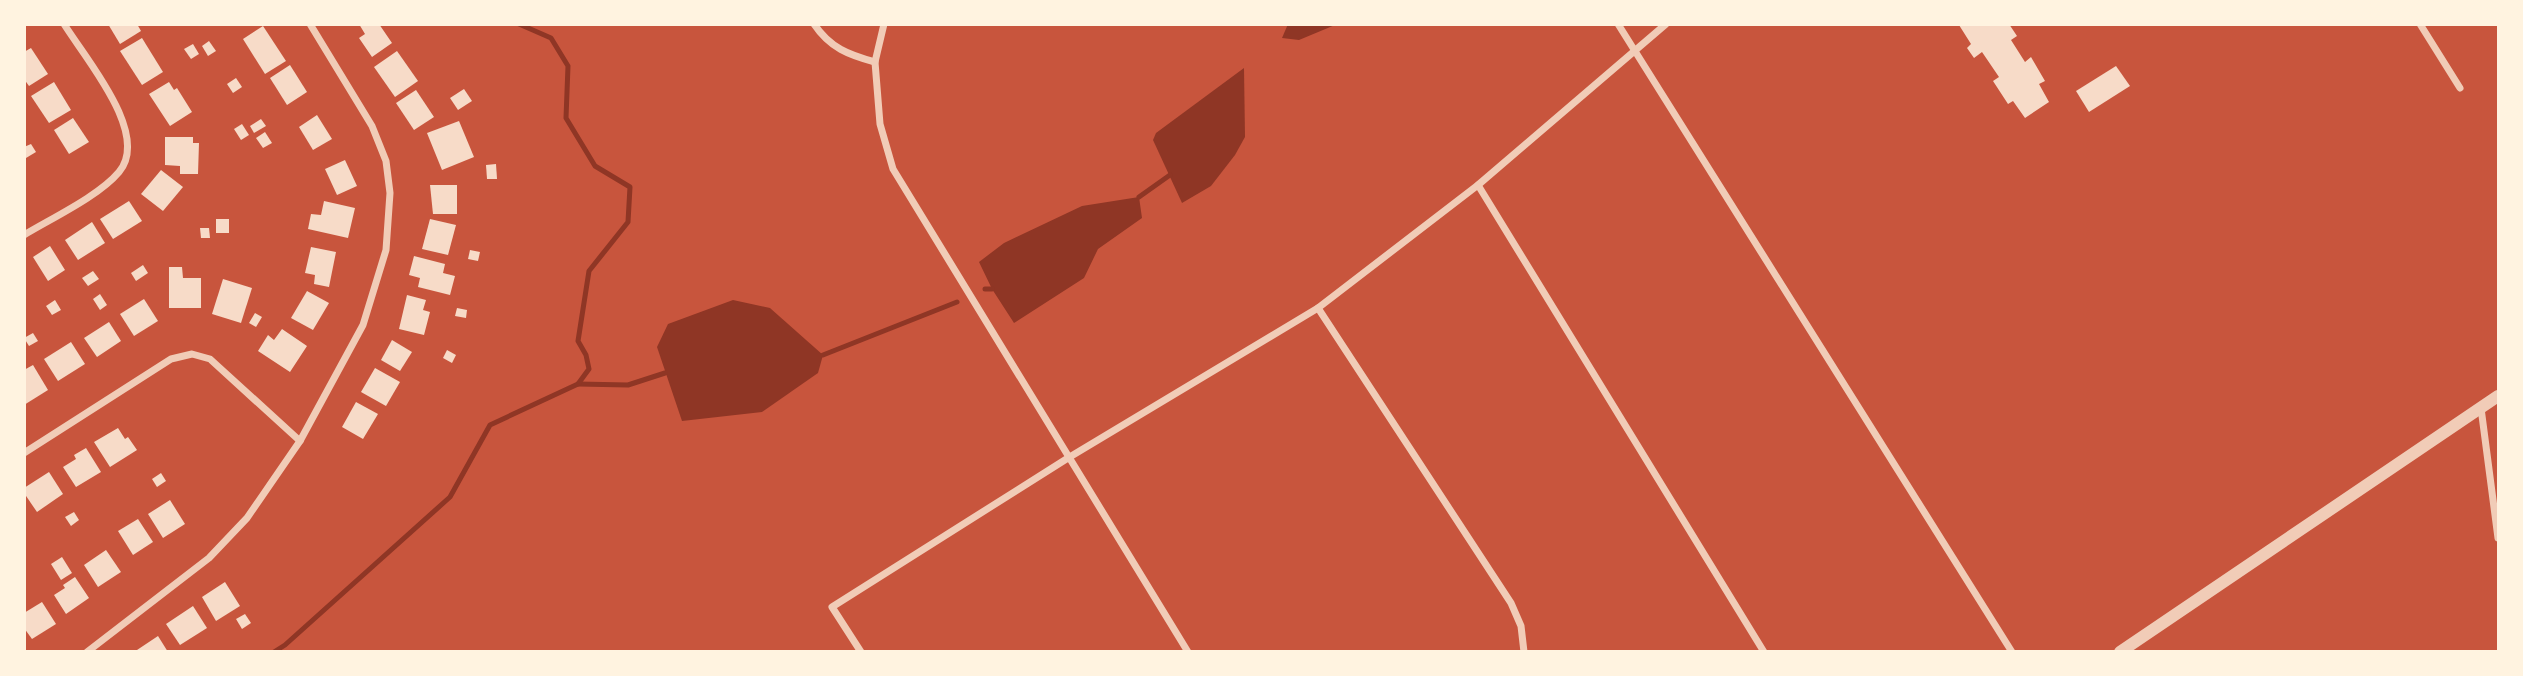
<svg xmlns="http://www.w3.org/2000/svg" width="2523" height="676" font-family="Inter,sans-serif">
  <rect width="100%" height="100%" fill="#c8553d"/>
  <!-- water -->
  <g fill="#8f3625">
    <path d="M1288 24H1335V25L1299 40 1282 38Z"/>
    <path d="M1244 68 1245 137 1235 155 1211 186 1182 203 1153 140 1156 133Z"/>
    <path d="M1139 197 1142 218 1098 249 1084 278 1014 323 992 289 979 262 1004 243 1082 206Z"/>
    <path d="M733 300 770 308 823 355 818 373 762 412 682 421 657 347 668 324Z"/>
  </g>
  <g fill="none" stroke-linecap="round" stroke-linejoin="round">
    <!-- stream -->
    <g stroke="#8f3625" stroke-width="5">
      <path d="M1139 197 1170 175"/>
      <path d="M985 289H992"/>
      <path d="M823 355 957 302"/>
      <path d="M578 384 628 385 665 373"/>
      <path d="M274 652 285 645 450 497 490 425 578 384 589 369 586 355 578 341 589 271 628 222 630 187 595 166 566 118 568 66 551 38 519 24"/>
    </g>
  </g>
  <!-- building -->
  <g fill="#f7dbc8">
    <path d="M108 24H137L141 31 120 44Z"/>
    <path d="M359 24H379L392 43 372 57 359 38 365 34Z"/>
    <path d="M2009 24 2017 36 2011 40 2025 62 2031 57 2045 81 2039 84 2049 102 2025 118 2013 101 2008 104 1993 81 1999 77 1982 52 1974 58 1967 48 1971 44 1959 25Z"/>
    <path d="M263 26 286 61 265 74 243 39Z"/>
    <path d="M142 38 163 72 142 85 120 51Z"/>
    <path d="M209 41 216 51 208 56 202 46Z"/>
    <path d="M193 44 199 54 191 59 184 49Z"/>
    <path d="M31 48 48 74 29 86 24 79V52Z"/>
    <path d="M397 51 418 81 395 97 374 67Z"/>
    <path d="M290 65 307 92 287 105 270 78Z"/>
    <path d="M2116 66 2130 86 2089 112 2076 91Z"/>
    <path d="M236 78 242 87 233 93 227 84Z"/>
    <path d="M54 82 71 110 49 123 31 96Z"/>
    <path d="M169 82 174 90 177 88 192 112 170 126 149 94Z"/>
    <path d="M464 89 472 101 458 110 450 98Z"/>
    <path d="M416 90 434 117 414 130 396 103Z"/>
    <path d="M317 115 332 139 313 150 299 127Z"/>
    <path d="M73 118 89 142 69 154 54 130Z"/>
    <path d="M261 119 266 126 254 133 250 126Z"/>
    <path d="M459 121 474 157 442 170 427 133Z"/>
    <path d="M242 124 249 135 241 140 234 129Z"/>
    <path d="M265 132 272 143 263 148 256 138Z"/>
    <path d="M165 137H193V143H199L198 174H180V166L165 165Z"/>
    <path d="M31 144 36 152 26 158 24 147Z"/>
    <path d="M345 160 357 186 337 195 325 169Z"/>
    <path d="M496 164 497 179H487L486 165Z"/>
    <path d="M161 170 183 187 163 211 141 194Z"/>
    <path d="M430 185H457V214H433Z"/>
    <path d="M129 201 142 221 113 239 100 219Z"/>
    <path d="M324 201 355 208 348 238 308 229 311 214 321 215Z"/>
    <rect x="216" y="219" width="13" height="14"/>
    <path d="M430 219 456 225 448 255 422 249Z"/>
    <path d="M92 222 105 243 78 260 65 240Z"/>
    <path d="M200 228H209L210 238H201Z"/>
    <path d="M50 246 65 270 48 281 33 257Z"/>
    <path d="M311 247 336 252 329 287 314 284 315 275 305 273Z"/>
    <path d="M470 250 480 252 478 261 468 259Z"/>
    <path d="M414 256 445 264 443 273 455 276 450 295 418 287 420 278 409 275Z"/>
    <path d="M143 265 148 273 136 281 131 273Z"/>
    <path d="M169 267H182L183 278H201V308H169Z"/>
    <path d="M93 271 99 279 88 286 82 278Z"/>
    <path d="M223 279 252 288 241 323 212 314Z"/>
    <path d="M307 291 329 303 313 330 291 318Z"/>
    <path d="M100 294 107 305 100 310 93 299Z"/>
    <path d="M407 295 426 300 423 310 430 312 424 335 399 329Z"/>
    <path d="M144 299 158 321 134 336 120 314Z"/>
    <path d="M55 300 61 310 52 315 46 306Z"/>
    <path d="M457 308 467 310 466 318 455 316Z"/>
    <path d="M255 313 262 317 256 327 249 323Z"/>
    <path d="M109 322 121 341 97 357 84 338Z"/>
    <path d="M282 329 307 346 290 372 258 351 268 335 274 340Z"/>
    <path d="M33 333 38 341 29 346 24 338Z"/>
    <path d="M392 340 412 352 400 371 381 360Z"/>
    <path d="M71 342 85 364 58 381 44 359Z"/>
    <path d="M447 350 456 355 452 363 443 358Z"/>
    <path d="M33 365 48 390 24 405V370Z"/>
    <path d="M375 368 400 382 386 406 361 392Z"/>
    <path d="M356 402 378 414 363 439 342 427Z"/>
    <path d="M118 428 125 439 128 437 137 450 110 467 94 442Z"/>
    <path d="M86 448 101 472 76 487 63 467 76 459 74 455Z"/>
    <path d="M49 472 63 494 37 512 24 493V488Z"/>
    <path d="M161 473 166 481 157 487 152 479Z"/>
    <path d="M170 500 185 524 163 538 148 514Z"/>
    <path d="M74 512 79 520 71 526 65 517Z"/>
    <path d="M138 519 153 542 133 555 118 531Z"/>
    <path d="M106 550 121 572 98 587 84 565Z"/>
    <path d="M62 557 72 573 61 580 51 564Z"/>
    <path d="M75 577 89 598 66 614 54 595 65 588 63 585Z"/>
    <path d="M225 582 240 606 216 621 202 597Z"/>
    <path d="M42 602 56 624 32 639 24 628V613Z"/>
    <path d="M193 606 207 628 180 645 166 624Z"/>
    <path d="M245 614 251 623 242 629 236 619Z"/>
    <path d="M158 636 168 652H134Z"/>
  </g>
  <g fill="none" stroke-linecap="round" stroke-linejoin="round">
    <!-- minor -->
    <g stroke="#f1ccb7" stroke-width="7">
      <path d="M814 24C830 48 849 55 875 62"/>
      <path d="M884 24 875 62 880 124 893 169 1188 652"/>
      <path d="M1618 24 2012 652"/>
      <path d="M2420 24 2460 88"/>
      <path d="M1478 185 1764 652"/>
      <path d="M24 235C52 218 99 196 119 172 151 134 85 58 64 24"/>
      <path d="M1318 308 1511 603 1521 626 1524 652"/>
      <path d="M2481 408 2498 538"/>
      <path d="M24 453 171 359 192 354 210 359 300 441"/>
      <path d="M87 652 209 558 247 518 300 441 363 325 386 250 390 193 386 161 372 126 310 24"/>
      <path d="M861 652 832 607 1068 458 1318 308 1478 185 1666 24"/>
    </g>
    <!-- tertiary -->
    <path stroke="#f1ccb7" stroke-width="12" d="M2120 652 2498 396"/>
  </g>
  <!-- border -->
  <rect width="2523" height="676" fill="none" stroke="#fff3e0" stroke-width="52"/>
</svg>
